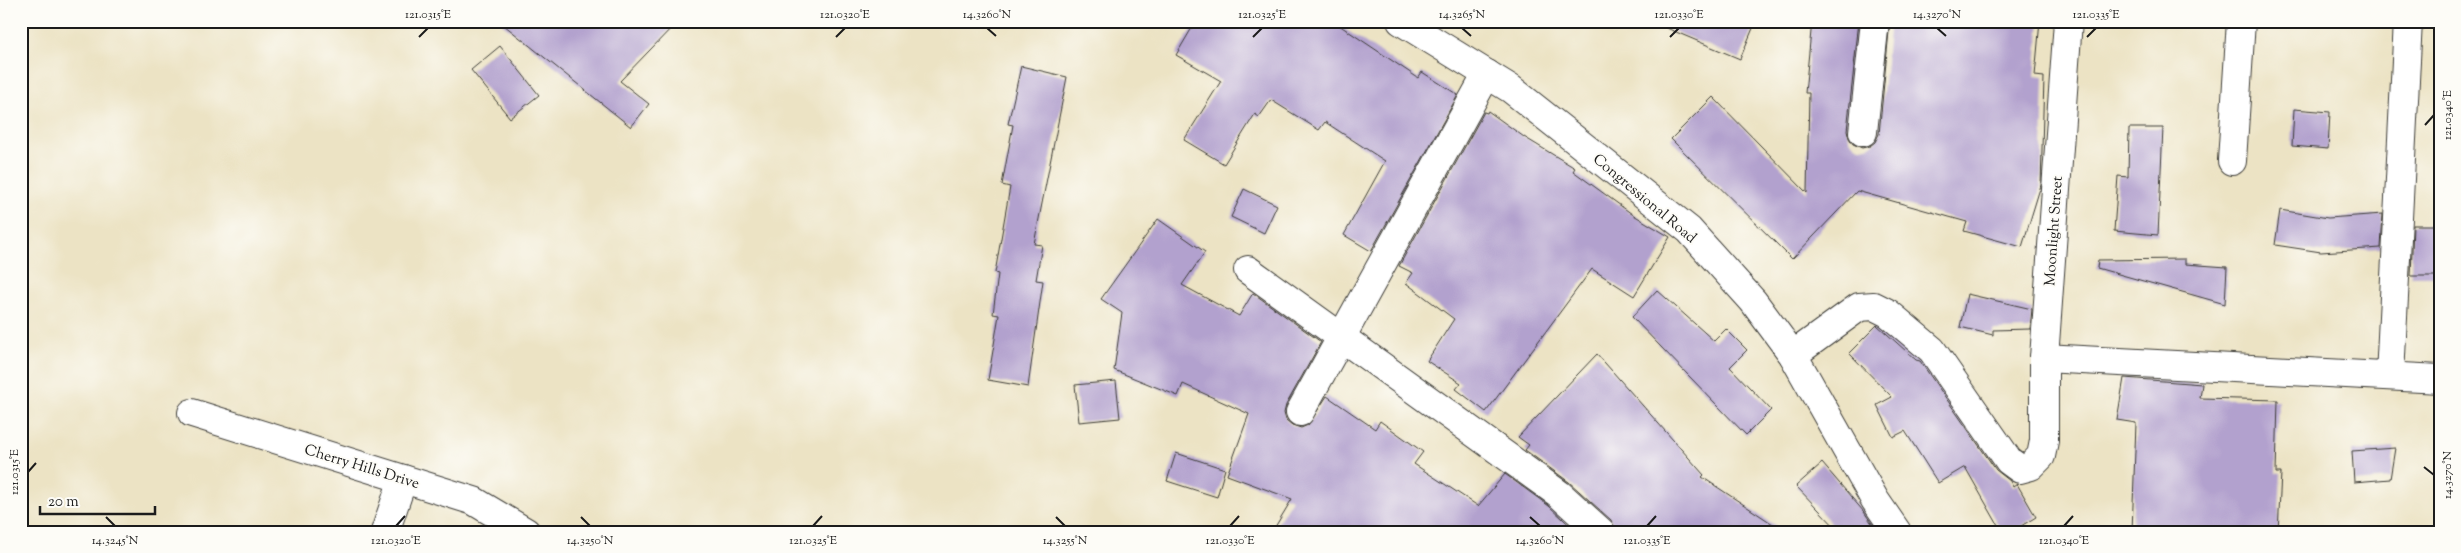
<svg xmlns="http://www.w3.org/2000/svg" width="2461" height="553" font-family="'Sorts Mill Goudy',serif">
  <rect width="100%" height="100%" fill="#fdfcf7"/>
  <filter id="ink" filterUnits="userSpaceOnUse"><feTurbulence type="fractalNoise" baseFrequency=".02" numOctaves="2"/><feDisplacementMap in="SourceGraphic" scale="10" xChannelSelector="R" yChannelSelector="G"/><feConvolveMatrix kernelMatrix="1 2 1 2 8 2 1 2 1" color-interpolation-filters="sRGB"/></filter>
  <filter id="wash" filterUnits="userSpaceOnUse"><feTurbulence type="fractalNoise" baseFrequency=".0096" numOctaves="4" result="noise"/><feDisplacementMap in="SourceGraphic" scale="20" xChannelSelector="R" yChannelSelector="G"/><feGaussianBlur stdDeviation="1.12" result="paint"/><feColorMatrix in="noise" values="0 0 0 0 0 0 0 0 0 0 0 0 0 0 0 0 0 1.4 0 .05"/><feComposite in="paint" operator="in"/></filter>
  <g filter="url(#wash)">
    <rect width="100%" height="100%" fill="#ece3c4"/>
    <g id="blocks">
      <!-- building -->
      <g fill="#b2a1ce">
        <path d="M499 21H678L620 81 649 104 631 127Z"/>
        <path d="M1196 21H1333L1418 78 1422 72 1458 95 1371 251 1344 235 1385 161 1325 122 1319 130 1271 100 1259 117 1255 114 1224 164 1184 140 1221 81 1176 55Z"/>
        <path d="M1650 21H1756L1740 59Z"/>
        <path d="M1812 21H1859L1847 130 1849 138 1853 144 1862 148 1870 146 1875 142 1879 134 1890 21H2040L2035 76 2044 77 2041 185 2022 247 1964 231 1967 222 1857 191 1792 259 1671 139 1713 97 1807 193 1809 93H1805Z"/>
        <path d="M500 46 539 95 510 118 471 70Z"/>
        <path d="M1021 66 1067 77 1034 244 1042 245 1036 280 1043 281 1028 387 988 380 999 315 993 314 998 274 995 273 1010 187 1002 185 1013 125 1008 124Z"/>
        <path d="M2294 109 2330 112 2328 149 2292 146Z"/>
        <path d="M1488 111 1524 137 1575 168 1573 171 1632 214 1670 237 1634 296 1592 269 1486 412 1456 389 1461 383 1427 361 1454 319 1406 283 1413 273 1399 266 1484 112 1487 113Z"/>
        <path d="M2129 128H2163L2158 235 2114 231 2118 176 2128 177Z"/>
        <path d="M1244 189 1277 205 1264 233 1231 217Z"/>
        <path d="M2280 210 2328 218 2383 214 2381 248 2321 252 2275 245Z"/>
        <path d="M1158 219 1205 252 1182 285 1239 316 1253 293 1321 342 1286 405 1284 413 1286 420 1292 425 1301 428 1308 425 1327 396 1375 429 1380 421 1423 452 1414 464 1478 506 1505 474 1549 506 1577 532H1272L1292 499 1227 475 1249 414 1183 384 1178 396 1114 370 1122 313 1101 299Z"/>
        <path d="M2413 225H2440V276H2411Z"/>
        <path d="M2185 259V264L2227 267 2225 304 2097 268 2098 260Z"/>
        <path d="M1657 290 1714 341 1726 329 1747 350 1730 367 1771 410 1746 435 1632 317Z"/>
        <path d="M1967 294 2032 309 2030 329 1993 330V335L1960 327Z"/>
        <path d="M1877 325 1916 360 1920 361 1996 470 2010 481 2013 487 2017 484 2036 517 2011 532H2002L1965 467 1938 483 1905 431 1893 437 1877 405 1892 397 1849 353Z"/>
        <path d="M1597 354 1704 475 1702 477 1785 532H1616L1611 520 1569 482 1525 450 1529 445 1518 437Z"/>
        <path d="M2124 378 2202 384 2200 398 2278 400 2276 473H2281L2278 532H2132L2136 423 2117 420Z"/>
        <path d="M1116 381 1120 418 1079 422 1075 385Z"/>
        <path d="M2395 448 2390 479 2354 482 2352 451Z"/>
        <path d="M1176 453 1225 469 1217 497 1167 481Z"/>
        <path d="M1822 463 1864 512 1878 532H1840L1796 486Z"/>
      </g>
    </g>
  </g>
  <g filter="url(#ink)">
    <use href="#blocks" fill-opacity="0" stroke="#3b3a35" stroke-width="1"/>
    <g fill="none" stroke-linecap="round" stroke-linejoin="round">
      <defs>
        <g id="minor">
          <path d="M1863 132 1875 21"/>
          <path d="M2232 161 2241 21"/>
          <path d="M1248 270 1559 494 1601 532"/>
          <path d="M1793 355 1859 307 1874 306 1888 313 1932 350 2009 461 2020 469 2031 466 2041 456 2044 441V358L2068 21"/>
          <path d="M2044 358 2440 379"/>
          <path d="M2390 376 2408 21"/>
          <path d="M1300 412 1487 74"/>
          <path d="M192 413 474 501 526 532"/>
          <path d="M385 532 403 479"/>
        </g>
        <path id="major" d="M1401 21 1511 89 1689 230 1753 301 1793 355 1875 500 1897 532"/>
      </defs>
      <!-- minor casing -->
      <use href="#minor" stroke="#3b3a35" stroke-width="30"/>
      <!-- major casing -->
      <use href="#major" stroke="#3b3a35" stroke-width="30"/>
      <!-- minor -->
      <use href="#minor" stroke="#fff" stroke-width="28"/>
      <!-- major -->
      <use href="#major" stroke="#fff" stroke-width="28"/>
    </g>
  </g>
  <!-- ticks -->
  <path fill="none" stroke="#1c1c1c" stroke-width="2" d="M987 28 996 36M1462 28 1471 36M1937 28 1946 36M419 37 428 28M836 37 845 28M1253 37 1262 28M1670 37 1679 28M2087 37 2096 28M2425 125 2434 115M2424 467 2434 475M28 472 36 463M106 517 115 526M581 517 590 526M1056 517 1065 526M1530 517 1540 526M396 526 405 516M813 526 822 516M1230 526 1239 516M1647 526 1656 516M2064 526 2073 516"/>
  <g text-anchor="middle" stroke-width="4" stroke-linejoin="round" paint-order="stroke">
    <!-- street labels -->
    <g font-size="15" fill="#1c1c1c" stroke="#fdfcf7">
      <text transform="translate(1645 198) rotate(40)" y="5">Congressional Road</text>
      <text transform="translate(2053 231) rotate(-86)" y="5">Moonlight Street</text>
      <text transform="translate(362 466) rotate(17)" y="5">Cherry Hills Drive</text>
    </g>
  </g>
  <!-- margin -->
  <rect width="2461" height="553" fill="none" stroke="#fdfcf7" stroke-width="55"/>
  <!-- scale -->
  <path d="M40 506v8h115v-8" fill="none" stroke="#1c1c1c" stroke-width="2.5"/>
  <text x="48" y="506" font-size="15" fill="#1c1c1c" stroke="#fdfcf7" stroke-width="4" paint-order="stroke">20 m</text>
  <rect x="28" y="28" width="2406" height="498" fill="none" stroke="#1c1c1c" stroke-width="2"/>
  <g font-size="12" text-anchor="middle" fill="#1c1c1c">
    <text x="428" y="18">121.0315°E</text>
    <text x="845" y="18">121.0320°E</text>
    <text x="987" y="18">14.3260°N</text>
    <text x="1262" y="18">121.0325°E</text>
    <text x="1462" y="18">14.3265°N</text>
    <text x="1679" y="18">121.0330°E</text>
    <text x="1937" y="18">14.3270°N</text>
    <text x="2096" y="18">121.0335°E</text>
    <text transform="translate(2447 115) rotate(-90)" y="4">121.0340°E</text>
    <text transform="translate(14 472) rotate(-90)" y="4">121.0315°E</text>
    <text transform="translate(2447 475) rotate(-90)" y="4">14.3270°N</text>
    <text x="115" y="544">14.3245°N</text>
    <text x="396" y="544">121.0320°E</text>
    <text x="590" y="544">14.3250°N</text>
    <text x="813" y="544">121.0325°E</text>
    <text x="1065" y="544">14.3255°N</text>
    <text x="1230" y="544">121.0330°E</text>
    <text x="1540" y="544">14.3260°N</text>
    <text x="1647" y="544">121.0335°E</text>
    <text x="2064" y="544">121.0340°E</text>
  </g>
</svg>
